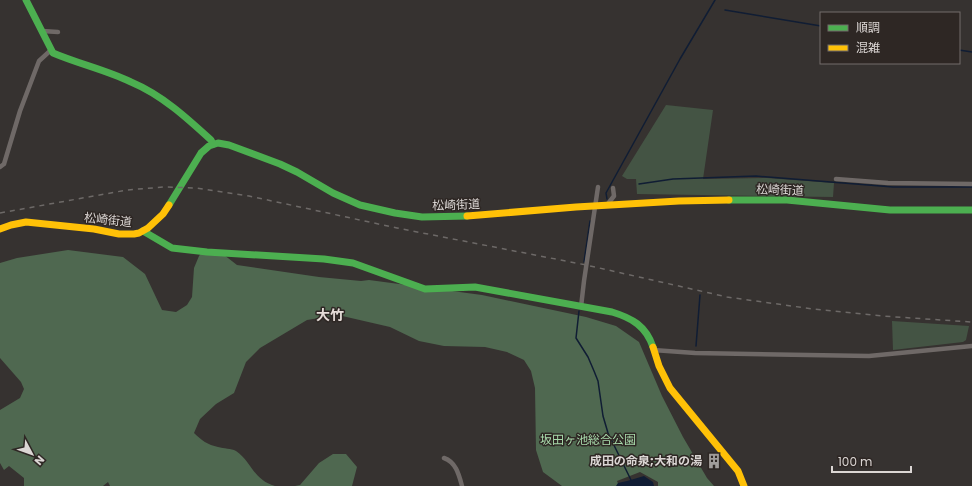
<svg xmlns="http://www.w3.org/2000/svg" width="972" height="486" font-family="Poppins,'Noto Sans JP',sans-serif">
  <rect width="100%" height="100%" fill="#363230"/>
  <!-- green -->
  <g fill="#445444">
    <path d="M666 105 713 110 703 179 767 178 834 183 833 197 637 194 636 179H627L622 176Z"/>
    <path d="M892 321 969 326 966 340 963 342 893 350Z"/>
  </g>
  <!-- forest -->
  <g fill="#4f6850">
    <path d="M68 250 123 257 145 274 162 310 176 312 187 305 192 297 194 268 199 256 204 250 219 251 237 265 319 277 361 281 369 280 482 295 586 317 616 326 639 342 662 396 683 437 707 478 714 486H658V482L640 472 617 481 619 486H562L543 472 536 450 535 388 531 371 524 360 507 352 485 347 444 346 419 341 390 327 338 315 307 320 260 348 246 362 234 393 216 404 200 419 194 433C201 440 208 445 218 447 224 449 231 448 236 451 252 462 253 480 275 486H110L108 482 103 486H24V478L9 466 4 470 0 463V410L20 398 24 389 21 382 0 358V263L17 258Z"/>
    <path d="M333 454H346L357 467 352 486H295L300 485 319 463Z"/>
  </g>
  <!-- water -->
  <path fill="#101d34" d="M644 476 653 482 654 486H616L618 483 627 481Z"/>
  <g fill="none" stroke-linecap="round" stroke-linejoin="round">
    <!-- stream -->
    <g stroke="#101d34" stroke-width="1.5">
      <path d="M725 10 821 26"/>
      <path d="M959 50 972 52"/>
      <path d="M639 184 673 179 756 176 893 187H972"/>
      <path d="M607 199 606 193 680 59 715 0"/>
      <path d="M584 262 590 221"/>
      <path d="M579 311 576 338 588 357 594 371 598 381 603 416 608 433 631 480"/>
      <path d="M696 346 700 295"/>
    </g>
    <!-- street -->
    <g stroke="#6f6967" stroke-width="4.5">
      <path d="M42 31 58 32"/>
      <path d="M0 167 4 164 20 111 39 61 51 50"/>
      <path d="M836 179 888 183 972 184"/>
      <path d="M607 205 614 196 613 188"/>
      <path d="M581 307 584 281 598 187"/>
      <path d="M653 350 695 353 869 356 972 346"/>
      <path d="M444 458C456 462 459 475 462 486"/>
    </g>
    <!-- fast -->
    <g stroke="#4caf50" stroke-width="7">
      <path d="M26 0 53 53C79 64 106 70 131 82 162 95 187 118 211 140L213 144"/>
      <path d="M729 200H787L890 210H972"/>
      <path d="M169 205 201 153 209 146 218 143 229 145 280 164 297 172 333 193 360 205 395 213 422 217 467 216"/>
      <path d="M143 231 172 248 207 252 324 259 353 263 425 289 475 287 612 312C632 318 646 326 653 347"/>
    </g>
    <!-- slow -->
    <g stroke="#ffc107" stroke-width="7">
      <path d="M467 216 576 207 679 201 729 200"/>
      <path d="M0 229 11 225 26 222 94 229 119 234H134L139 233 148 228 163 214 169 205"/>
      <path d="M653 347 659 366 670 388 738 471 744 486"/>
    </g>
    <!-- rail -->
    <path stroke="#6d6967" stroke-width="1.5" stroke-dasharray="5 5" stroke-linecap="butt" d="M0 213 127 190 164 187 196 188 249 196 397 228 586 265 727 297 813 309 882 316 972 322"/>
  </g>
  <!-- icons -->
  <defs>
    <symbol id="building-bare" viewBox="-9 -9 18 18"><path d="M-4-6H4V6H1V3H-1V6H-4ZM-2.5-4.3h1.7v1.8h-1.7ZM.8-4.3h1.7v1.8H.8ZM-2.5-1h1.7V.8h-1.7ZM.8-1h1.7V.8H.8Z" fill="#a19d9b" stroke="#2e2724" stroke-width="2.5" paint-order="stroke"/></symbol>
  </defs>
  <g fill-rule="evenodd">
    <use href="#building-bare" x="703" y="450" width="22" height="22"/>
  </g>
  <g text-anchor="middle" stroke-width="3" stroke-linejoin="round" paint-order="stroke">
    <!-- street labels -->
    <g font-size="12" fill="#dbd6d4" stroke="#2e2724">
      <text transform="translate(780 190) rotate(2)" y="4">松崎街道</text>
      <text transform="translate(456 205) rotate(-2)" y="4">松崎街道</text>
      <text transform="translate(108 220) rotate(6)" y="4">松崎街道</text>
    </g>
    <!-- park labels -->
    <g font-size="12" fill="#a8daab" stroke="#2e2724">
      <text x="588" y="444">坂田ヶ池総合公園</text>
    </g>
    <!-- poi labels -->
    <g font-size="12" font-weight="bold" fill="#dbd6d4" stroke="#2e2724" text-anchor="end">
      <text x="702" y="465">成田の命泉;大和の湯</text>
    </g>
    <!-- quarter labels -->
    <g font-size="14" font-weight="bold" fill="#e6ddd9" stroke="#2e2724">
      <text x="330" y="320">大竹</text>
    </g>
  </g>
  <!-- legend -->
  <rect x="820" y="12" width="140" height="52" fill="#2e2724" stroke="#736d6a"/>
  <rect x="828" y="25" width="20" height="6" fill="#4caf50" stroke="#736d6a"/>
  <text x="856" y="32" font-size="12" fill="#dbd6d4">順調</text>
  <rect x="828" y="45" width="20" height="6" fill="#ffc107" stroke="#736d6a"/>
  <text x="856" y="52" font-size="12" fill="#dbd6d4">混雑</text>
  <!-- north arrow -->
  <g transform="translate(32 454) rotate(131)" stroke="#2e2724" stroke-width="3" paint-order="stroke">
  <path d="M0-3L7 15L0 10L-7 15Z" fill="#dbd6d4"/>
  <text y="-6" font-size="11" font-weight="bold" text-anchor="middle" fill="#dbd6d4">N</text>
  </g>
  <!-- scale -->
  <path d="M832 466v6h79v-6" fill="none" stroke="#dbd6d4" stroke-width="2"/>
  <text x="838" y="466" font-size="12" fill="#dbd6d4" stroke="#2e2724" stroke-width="3" paint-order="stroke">100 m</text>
</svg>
